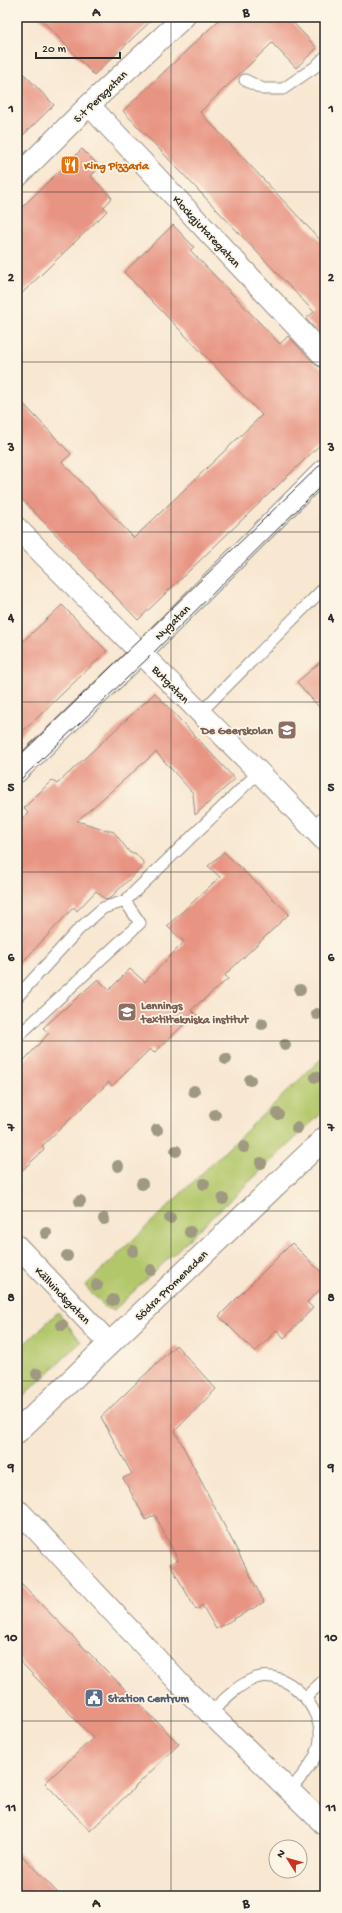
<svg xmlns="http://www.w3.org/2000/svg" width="342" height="1913" font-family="'Gochi Hand',sans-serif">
  <rect width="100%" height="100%" fill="#fcf5e5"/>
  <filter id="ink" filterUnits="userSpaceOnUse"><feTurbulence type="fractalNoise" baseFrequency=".025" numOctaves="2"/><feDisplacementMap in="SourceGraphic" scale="8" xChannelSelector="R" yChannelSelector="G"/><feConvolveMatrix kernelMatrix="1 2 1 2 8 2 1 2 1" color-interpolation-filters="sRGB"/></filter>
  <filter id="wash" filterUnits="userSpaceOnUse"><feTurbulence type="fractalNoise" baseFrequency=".012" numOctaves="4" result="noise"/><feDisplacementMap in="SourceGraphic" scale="16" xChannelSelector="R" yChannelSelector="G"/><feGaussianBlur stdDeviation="0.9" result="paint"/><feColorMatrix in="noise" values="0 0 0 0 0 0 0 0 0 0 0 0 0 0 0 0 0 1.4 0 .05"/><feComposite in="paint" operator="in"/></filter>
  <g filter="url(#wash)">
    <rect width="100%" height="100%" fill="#f8e7d1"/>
    <!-- green -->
    <g fill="#b2c76b" stroke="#6e794b">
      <path d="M325 1055V1110L114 1310 106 1308 85 1286Z"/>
      <path d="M58 1312 81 1342 17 1402V1351Z"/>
    </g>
    <g id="blocks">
      <!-- building -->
      <g fill="#e89483">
        <path d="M39 17H155L94 75Z"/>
        <path d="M222 17H288L317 48 296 68 272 43 200 112 325 245V339L306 319 314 312 123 111Z"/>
        <path d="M17 67 54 105 17 141Z"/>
        <path d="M82 149 100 167 91 176 112 198 104 207 107 211 17 298V212Z"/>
        <path d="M173 225 194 247 190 250 280 344 288 336 316 365 325 369V440L138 620 17 494V397L71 454 62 462 134 538 262 415 124 272Z"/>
        <path d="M62 605 107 651 17 737V647Z"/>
        <path d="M325 658V714L297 682Z"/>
        <path d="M155 693 235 779 195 815 193 793 156 752 77 821 114 832 130 853H135L145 864 110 898 106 900 96 891 77 911 74 907 17 968V823L28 813 24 808 52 780 57 784Z"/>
        <path d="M224 852 289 914 225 975 228 979 191 1010 195 1014 154 1053 150 1049 112 1086 109 1082 42 1146 44 1150 17 1175V1068L49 1033 43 1028 98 979 109 990 130 969 145 982 184 942 167 926 220 877 208 866Z"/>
        <path d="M292 1243 325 1276V1285L307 1302 313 1308 284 1338 277 1330 255 1352 219 1316Z"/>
        <path d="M176 1345 216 1389 175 1431 264 1602 216 1629 202 1605 196 1610 170 1564 178 1560 155 1515 146 1520 123 1478 132 1474 101 1417Z"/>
        <path d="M17 1580 179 1744 90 1831 45 1783 93 1738 17 1658Z"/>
        <path d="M17 1851 61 1896H17Z"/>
      </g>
    </g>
  </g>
  <g filter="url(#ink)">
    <use href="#blocks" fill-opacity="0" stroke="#92897e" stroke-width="1"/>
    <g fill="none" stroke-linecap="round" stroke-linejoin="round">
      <defs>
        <g id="service">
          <path d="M245 80 263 89H283L315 67 325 57"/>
          <path d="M200 713 325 587"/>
          <path d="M312 828 325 816"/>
          <path d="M17 997 79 929 103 908 125 901 259 772"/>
          <path d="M17 1037 140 923 125 901"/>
          <path d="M306 1697 325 1679"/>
          <path d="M210 1713C224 1700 237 1685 256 1678 287 1668 323 1708 320 1739 319 1759 302 1775 290 1791"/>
        </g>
        <g id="minor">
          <path d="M89 105 325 357"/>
          <path d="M17 177 89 105 184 17"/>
          <path d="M17 528 259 772 325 841"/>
          <path d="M17 772 141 653 325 469"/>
          <path d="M17 1246 109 1343"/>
          <path d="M20 1512 182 1686 325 1825"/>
        </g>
        <path id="secondary" d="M17 1432 325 1138"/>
      </defs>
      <!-- service casing -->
      <use href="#service" stroke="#92897e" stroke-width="13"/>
      <!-- minor casing -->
      <use href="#minor" stroke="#92897e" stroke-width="23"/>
      <!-- secondary casing -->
      <use href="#secondary" stroke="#92897e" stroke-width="24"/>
      <!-- service -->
      <use href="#service" stroke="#fff" stroke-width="11"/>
      <!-- minor -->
      <use href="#minor" stroke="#fff" stroke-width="21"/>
      <!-- secondary -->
      <use href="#secondary" stroke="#fff" stroke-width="22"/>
      <!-- tram -->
      <g stroke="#2b2b2b" stroke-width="1">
        <path d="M17 758 325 460"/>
        <path d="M17 783 147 659 325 482"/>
      </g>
    </g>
    <!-- trees -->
    <g fill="#9e9980">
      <circle cx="300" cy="990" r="6"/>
      <circle cx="317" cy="1014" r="6"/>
      <circle cx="262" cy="1024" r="6"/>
      <circle cx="285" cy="1045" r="6"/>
      <circle cx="226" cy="1059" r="6"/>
      <circle cx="316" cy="1077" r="6"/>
      <circle cx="250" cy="1080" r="6"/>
      <circle cx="194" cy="1091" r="6"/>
      <circle cx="278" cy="1114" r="6"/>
      <circle cx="215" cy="1115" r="6"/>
      <circle cx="297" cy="1128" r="6"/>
      <circle cx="157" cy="1130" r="6"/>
      <circle cx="244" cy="1147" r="6"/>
      <circle cx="176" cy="1151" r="6"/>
      <circle cx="261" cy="1163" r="6"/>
      <circle cx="118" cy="1166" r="6"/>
      <circle cx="142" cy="1184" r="6"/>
      <circle cx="204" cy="1184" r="6"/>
      <circle cx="223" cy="1199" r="6"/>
      <circle cx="80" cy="1201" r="6"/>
      <circle cx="170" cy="1218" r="6"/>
      <circle cx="104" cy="1219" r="6"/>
      <circle cx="190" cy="1232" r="6"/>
      <circle cx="46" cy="1233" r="6"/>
      <circle cx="133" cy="1251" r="6"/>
      <circle cx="67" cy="1256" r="6"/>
      <circle cx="151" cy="1270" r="6"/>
      <circle cx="97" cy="1285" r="6"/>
      <circle cx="113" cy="1300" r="6"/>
      <circle cx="62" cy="1325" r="6"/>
      <circle cx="37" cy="1374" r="6"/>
    </g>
  </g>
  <!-- grid -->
  <path fill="none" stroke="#2b2b2b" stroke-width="1" stroke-opacity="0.55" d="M171 17V1896M17 192H325M17 362H325M17 532H325M17 702H325M17 872H325M17 1041H325M17 1211H325M17 1381H325M17 1551H325M17 1721H325"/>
  <!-- icons -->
  <defs>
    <symbol id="restaurant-square" viewBox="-11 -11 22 22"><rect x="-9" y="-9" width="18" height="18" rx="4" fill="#e8710a" stroke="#fcf5e5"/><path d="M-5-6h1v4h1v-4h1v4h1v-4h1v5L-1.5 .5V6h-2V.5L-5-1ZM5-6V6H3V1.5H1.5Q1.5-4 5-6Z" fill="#fff"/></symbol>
    <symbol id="school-square" viewBox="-11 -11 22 22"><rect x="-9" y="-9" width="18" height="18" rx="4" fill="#8d6e63" stroke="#fcf5e5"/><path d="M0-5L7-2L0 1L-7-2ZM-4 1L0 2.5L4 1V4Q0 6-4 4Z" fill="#fff"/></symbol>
    <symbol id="civic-square" viewBox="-11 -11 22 22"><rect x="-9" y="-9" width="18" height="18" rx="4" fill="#5c6f8a" stroke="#fcf5e5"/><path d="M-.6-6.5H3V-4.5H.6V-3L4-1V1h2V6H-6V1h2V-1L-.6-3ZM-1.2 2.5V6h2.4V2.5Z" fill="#fff"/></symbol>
  </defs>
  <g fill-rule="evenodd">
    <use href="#restaurant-square" x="59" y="154" width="22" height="22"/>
    <use href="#school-square" x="276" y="719" width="22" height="22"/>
    <use href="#school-square" x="116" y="1001" width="22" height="22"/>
    <use href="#civic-square" x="83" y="1687" width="22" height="22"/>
  </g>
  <g text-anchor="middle" stroke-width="3.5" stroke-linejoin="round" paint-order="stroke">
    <!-- street labels -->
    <g font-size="12" fill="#2b2b2b" stroke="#fcf5e5">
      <text transform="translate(100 96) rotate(-44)" y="4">S:t Persgatan</text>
      <text transform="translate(207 231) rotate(47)" y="4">Klockgjutaregatan</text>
      <text transform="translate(172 622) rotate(-45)" y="4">Nygatan</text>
      <text transform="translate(171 684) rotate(46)" y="4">Butgatan</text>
      <text transform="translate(171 1285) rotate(-44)" y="4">Södra Promenaden</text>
      <text transform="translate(63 1295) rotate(46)" y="4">Källvindsgatan</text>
    </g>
    <!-- food labels -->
    <g font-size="12" font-weight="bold" fill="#c56008" stroke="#fcf5e5" text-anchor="start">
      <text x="84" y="169">King Pizzaria</text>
    </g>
    <!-- education labels -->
    <g font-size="12" font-weight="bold" fill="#785e54" stroke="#fcf5e5" text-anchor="end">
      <text x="273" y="734">De Geerskolan</text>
      <text x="141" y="1009" text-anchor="start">Lennings<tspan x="141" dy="14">textiltekniska institut</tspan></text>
    </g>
    <!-- service labels -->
    <g font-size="12" font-weight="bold" fill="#4e5e75" stroke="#fcf5e5" text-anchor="start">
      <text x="108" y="1702">Station Centrum</text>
    </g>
  </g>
  <!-- margin -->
  <rect width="342" height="1913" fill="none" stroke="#fcf5e5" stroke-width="44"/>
  <!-- north arrow -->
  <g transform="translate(288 1859) rotate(307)"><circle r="19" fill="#fcf5e5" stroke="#a8a49b"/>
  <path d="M0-3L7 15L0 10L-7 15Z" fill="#c8321e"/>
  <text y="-6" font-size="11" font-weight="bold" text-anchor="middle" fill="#2b2b2b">N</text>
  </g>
  <!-- scale -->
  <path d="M36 52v6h84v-6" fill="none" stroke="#2b2b2b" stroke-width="2"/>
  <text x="42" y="52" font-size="12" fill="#2b2b2b" stroke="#fcf5e5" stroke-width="3" paint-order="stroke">20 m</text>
  <rect x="22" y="22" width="298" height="1869" fill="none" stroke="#2b2b2b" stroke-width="1.5"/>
  <g font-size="13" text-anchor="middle" font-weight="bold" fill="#2b2b2b">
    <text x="96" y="16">A</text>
    <text x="246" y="16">B</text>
    <text x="11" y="112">1</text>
    <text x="331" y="112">1</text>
    <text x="11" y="281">2</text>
    <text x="331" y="281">2</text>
    <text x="11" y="451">3</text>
    <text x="331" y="451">3</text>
    <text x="11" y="621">4</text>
    <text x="331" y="621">4</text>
    <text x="11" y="791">5</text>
    <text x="331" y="791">5</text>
    <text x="11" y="961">6</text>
    <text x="331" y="961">6</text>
    <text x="11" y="1131">7</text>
    <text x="331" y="1131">7</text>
    <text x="11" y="1301">8</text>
    <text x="331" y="1301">8</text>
    <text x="11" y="1471">9</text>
    <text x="331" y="1471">9</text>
    <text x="11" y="1641">10</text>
    <text x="331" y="1641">10</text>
    <text x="11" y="1811">11</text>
    <text x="331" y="1811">11</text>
    <text x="96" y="1907">A</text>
    <text x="246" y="1907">B</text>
  </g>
</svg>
